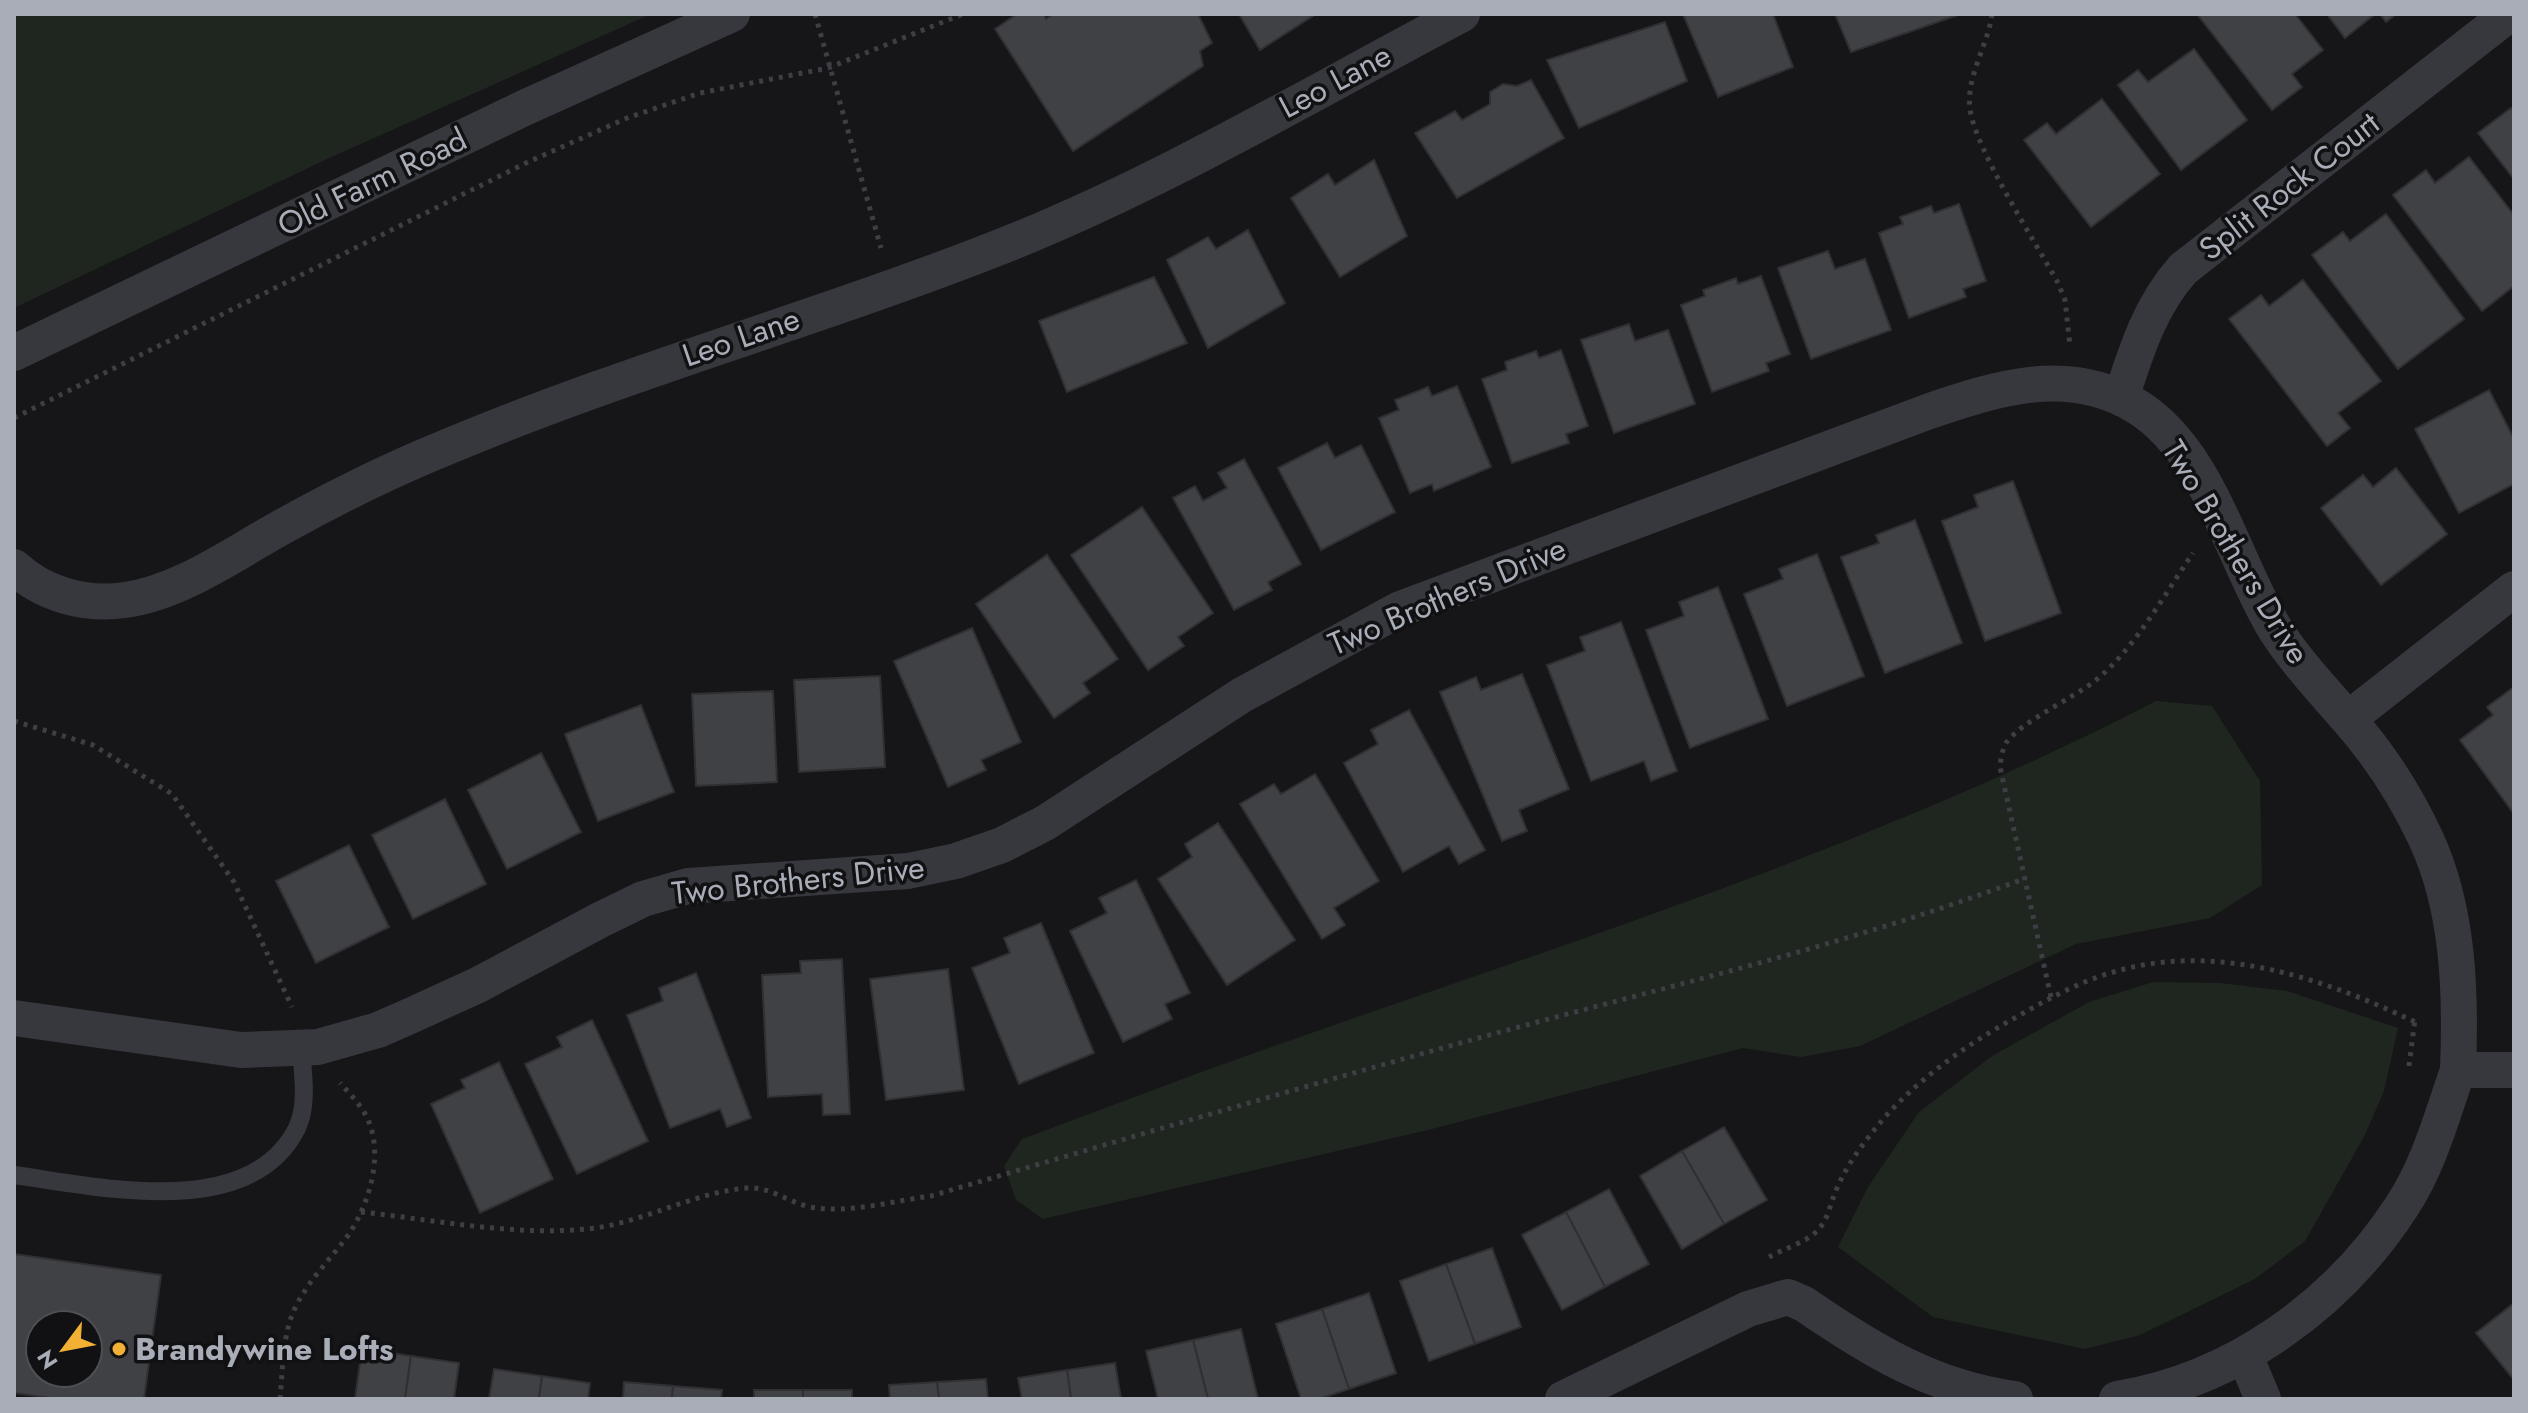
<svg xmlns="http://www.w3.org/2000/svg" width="2528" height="1413" font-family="Jost,sans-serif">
  <rect width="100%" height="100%" fill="#161618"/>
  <!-- green -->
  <g fill="#1e261f">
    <path d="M14 14H651L325 160 14 308Z"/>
    <path d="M2156 701 2212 706 2260 781 2262 885 2210 918 2076 944 1860 1046 1801 1057 1743 1048 1432 1129 1043 1219 1016 1200 1004 1166 1022 1139C1101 1110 1178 1080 1257 1052 1560 945 1870 849 2156 701Z"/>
    <path d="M2153 982 2220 983 2287 991 2398 1028 2384 1091 2365 1135 2305 1241 2255 1279 2140 1335 2085 1349 1933 1317 1838 1247 1868 1187 1919 1112 1992 1056 2089 1002Z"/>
  </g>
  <!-- building -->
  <g fill="#404145" stroke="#303034" stroke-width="2" fill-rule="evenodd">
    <path d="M1017 14H1044L1046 19 1053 14H1198L1212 43 1200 51 1203 66 1073 151 995 29Z"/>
    <path d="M1239 14H1316L1260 50Z"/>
    <path d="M1683 14H1773L1793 67 1718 97Z"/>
    <path d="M1835 14H1957L1958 15 1851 52Z"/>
    <path d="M2197 14H2295L2323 50 2292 74 2302 87 2272 110Z"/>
    <path d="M2327 14H2375L2345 38Z"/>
    <path d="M2380 14H2396L2386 22Z"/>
    <path d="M1665 22 1687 81 1579 128 1547 60Z"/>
    <path d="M2194 49 2247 120 2181 170 2118 85 2138 70 2148 82Z"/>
    <path d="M1531 80 1564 138 1457 198 1415 133 1455 111 1462 120 1490 104V92L1503 84 1517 86Z"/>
    <path d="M2102 99 2160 174 2091 227 2024 140 2047 123 2056 134Z"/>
    <path d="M2511 108 2514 112V179L2478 133Z"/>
    <path d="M2469 157 2514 215V286L2482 311 2393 195 2426 170 2435 183Z"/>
    <path d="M1374 160 1407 236 1340 277 1291 198 1328 174 1335 185Z"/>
    <path d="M1959 204 1986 281 1963 289 1966 297 1909 318 1879 233 1903 224 1900 217 1931 206 1934 213Z"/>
    <path d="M2386 214 2464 319 2398 369 2312 255 2343 232 2350 241Z"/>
    <path d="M1248 230 1285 303 1208 348 1167 260 1208 237 1216 249Z"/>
    <path d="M1828 251 1835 269 1865 259 1891 330 1811 359 1778 268Z"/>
    <path d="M1761 276 1790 354 1766 363 1769 371 1712 392 1681 305 1705 296 1703 290 1736 278 1738 284Z"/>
    <path d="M1154 277 1187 343 1067 392 1039 321Z"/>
    <path d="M2303 280 2381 381 2338 413 2350 428 2327 446 2229 319 2261 295 2269 306Z"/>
    <path d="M1629 324 1635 341 1668 330 1695 404 1614 433 1581 340Z"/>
    <path d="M1561 350 1588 426 1566 434 1569 443 1512 463 1482 379 1507 370 1505 362 1536 351 1539 358Z"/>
    <path d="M1457 386 1491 467 1434 491 1432 484 1410 493 1379 418 1399 410 1395 400 1428 387 1432 396Z"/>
    <path d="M2489 390 2514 439V484L2459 513 2415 429Z"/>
    <path d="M1327 443 1335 458 1361 445 1395 512 1321 550 1278 468Z"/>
    <path d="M1244 459 1301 564 1268 582 1272 590 1234 610 1173 498 1195 486 1203 501 1227 488 1218 473Z"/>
    <path d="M2396 468 2447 534 2381 585 2321 508 2363 475 2373 487Z"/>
    <path d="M2013 481 2061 613 1985 641 1942 521 1978 507 1974 495Z"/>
    <path d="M1142 507 1213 613 1178 637 1184 646 1148 670 1071 555Z"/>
    <path d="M1915 520 1962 643 1885 673 1841 557 1879 543 1876 535Z"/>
    <path d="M1817 554 1864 676 1787 706 1744 594 1783 579 1779 569Z"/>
    <path d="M1047 555 1118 659 1083 683 1090 693 1054 718 976 604Z"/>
    <path d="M1718 587 1768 719 1690 748 1646 630 1684 616 1679 602Z"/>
    <path d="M1621 622 1677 771 1651 781 1644 761 1591 781 1547 665 1585 651 1580 637Z"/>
    <path d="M972 628 1021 742 981 760 986 770 948 787 894 661Z"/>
    <path d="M1522 674 1569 789 1519 810 1527 831 1502 841 1440 692 1476 677 1481 690Z"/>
    <path d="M880 676 885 767 799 772 794 680Z"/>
    <path d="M2514 687V814L2460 740 2493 715 2487 707Z"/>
    <path d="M773 691 777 782 696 786 692 694Z"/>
    <path d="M641 705 674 792 598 821 565 734Z"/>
    <path d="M1409 710 1485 850 1459 864 1449 846 1403 872 1344 763 1378 744 1371 730Z"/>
    <path d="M541 753 581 832 507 869 468 790Z"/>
    <path d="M1315 774 1379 881 1334 908 1345 925 1322 939 1240 804 1274 784 1281 794Z"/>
    <path d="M445 799 486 884 413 919 372 835Z"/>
    <path d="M1218 823 1295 940 1227 985 1158 879 1192 857 1185 844Z"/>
    <path d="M349 845 389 927 316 963 276 881Z"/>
    <path d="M1136 880 1190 993 1165 1004 1172 1019 1123 1042 1070 931 1107 913 1099 898Z"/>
    <path d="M1041 923 1094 1053 1019 1084 972 968 1010 953 1004 938Z"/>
    <path d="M842 959 850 1114 823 1115 822 1094 768 1097 762 975 801 973 800 961Z"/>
    <path d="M948 969 964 1090 886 1100 870 979Z"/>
    <path d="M696 973 751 1118 727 1127 720 1109 670 1128 627 1015 663 1001 659 988Z"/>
    <path d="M592 1020 648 1141 577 1174 525 1064 562 1047 557 1037Z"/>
    <path d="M499 1062 553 1179 480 1213 431 1104 465 1088 461 1080Z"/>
    <path d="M1724 1127 1767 1200 1724 1224 1682 1151Z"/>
    <path d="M1682 1151 1724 1224 1682 1249 1640 1176Z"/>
    <path d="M1609 1189 1649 1264 1605 1287 1566 1212Z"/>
    <path d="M1566 1212 1605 1287 1562 1310 1522 1235Z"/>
    <path d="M1492 1248 1521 1327 1475 1344 1446 1264Z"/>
    <path d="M14 1254 161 1275 144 1399H58L14 1393ZM40 1325H88V1373H40Z"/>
    <path d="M1446 1264 1475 1344 1429 1361 1400 1281Z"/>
    <path d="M1369 1293 1396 1373 1349 1389 1322 1309Z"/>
    <path d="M2514 1303V1380L2476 1333Z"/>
    <path d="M1322 1309 1349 1389 1319 1399H1301L1276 1324Z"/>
    <path d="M1241 1329 1258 1399H1208L1193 1340Z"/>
    <path d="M1193 1340 1208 1399H1158L1146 1351Z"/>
    <path d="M362 1348 411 1356 405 1399H355Z"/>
    <path d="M411 1356 459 1363 454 1399H405Z"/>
    <path d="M1115 1363 1121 1399H1071L1067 1370Z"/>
    <path d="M494 1369 542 1376 539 1399H489Z"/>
    <path d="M1067 1370 1071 1399H1022L1018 1378Z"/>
    <path d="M542 1376 590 1383 588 1399H539Z"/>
    <path d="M986 1379 988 1399H939L937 1382Z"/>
    <path d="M624 1382 673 1386 672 1399H623Z"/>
    <path d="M937 1382 939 1399H890L889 1385Z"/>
    <path d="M673 1386 722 1390 721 1399H672Z"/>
    <rect x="754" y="1390" width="49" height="9"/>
    <rect x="803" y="1390" width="49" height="9"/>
  </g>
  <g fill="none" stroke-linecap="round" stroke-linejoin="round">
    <!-- path -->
    <g stroke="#3d3f44" stroke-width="5" stroke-dasharray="4 6" stroke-linecap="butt">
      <path d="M815 14 881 248"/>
      <path d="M1992 14C1988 46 1966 75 1970 109 1975 149 2036 243 2058 283L2065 300 2070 346"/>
      <path d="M14 418 528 162 627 118 700 93 828 68 963 14"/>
      <path d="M14 721 93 745 172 794 234 882 292 1007"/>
      <path d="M2051 997 2000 767C2001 759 2002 750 2006 743 2022 721 2072 699 2096 680 2136 647 2164 595 2193 553"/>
      <path d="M2409 1066 2415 1019"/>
      <path d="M361 1212C435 1220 513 1236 587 1229 641 1224 691 1193 746 1188 769 1186 788 1202 810 1207 848 1214 893 1201 931 1196 1114 1142 1298 1088 1482 1037 1664 987 1849 945 2026 878"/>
      <path d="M1769 1257C1783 1249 1805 1243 1817 1231 1829 1219 1830 1203 1837 1188 1849 1161 1865 1141 1884 1118 1920 1078 1966 1045 2013 1019 2046 1000 2080 981 2117 971 2218 942 2325 979 2415 1022"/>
      <path d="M280 1399C283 1369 282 1336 295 1308 309 1279 331 1259 349 1234 369 1204 383 1157 369 1122 363 1107 351 1095 340 1083"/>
    </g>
    <!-- service -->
    <path stroke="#37383d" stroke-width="18" d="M14 1175C96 1186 250 1223 297 1128 308 1105 303 1074 301 1050"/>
    <!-- minor -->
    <g stroke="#37383d" stroke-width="36">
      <path d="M14 353 524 108 732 14"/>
      <path d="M2121 398C2136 351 2150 306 2183 269L2509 14"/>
      <path d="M14 567C43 594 85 606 125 600 181 592 233 554 282 527 336 497 390 470 447 447 628 371 817 319 1000 247 1160 184 1310 94 1462 14"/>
      <path d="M2348 719 2514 589"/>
      <path d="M14 1018 241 1050 318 1047 378 1030 410 1016 478 985 600 920 643 899 688 886 908 871 956 861 1002 845 1045 823 1242 695 1400 609 1927 412C1997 388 2068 365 2136 406 2209 450 2233 561 2275 629 2296 662 2322 689 2347 718 2379 754 2406 796 2426 839 2459 910 2461 994 2458 1070"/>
      <path d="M2245 1356 2263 1399"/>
      <path d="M1563 1399 1748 1309 1788 1297 1804 1304C1871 1350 1933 1388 2015 1399"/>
      <path d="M2117 1399C2234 1380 2338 1305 2402 1206 2429 1165 2442 1116 2458 1070H2514"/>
    </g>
  </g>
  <!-- markers -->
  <circle fill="#f2b134" stroke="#111113" stroke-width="3" cx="119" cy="1349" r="8"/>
  <g text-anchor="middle" stroke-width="7" stroke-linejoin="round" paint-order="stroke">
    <!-- street labels -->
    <g font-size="32" fill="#a8adb8" stroke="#111113">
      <text transform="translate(1335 81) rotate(-28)" y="11">Leo Lane</text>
      <text transform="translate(372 182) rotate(-26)" y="11">Old Farm Road</text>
      <text transform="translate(2289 186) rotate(-38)" y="11">Split Rock Court</text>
      <text transform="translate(741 337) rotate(-19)" y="11">Leo Lane</text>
      <text transform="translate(2236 552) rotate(59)" y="11">Two Brothers Drive</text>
      <text transform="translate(1447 596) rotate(-23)" y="11">Two Brothers Drive</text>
      <text transform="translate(798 880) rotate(-6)" y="11">Two Brothers Drive</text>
    </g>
    <!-- poi labels -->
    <g font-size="32" font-weight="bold" fill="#a8adb8" stroke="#111113" text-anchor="start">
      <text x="135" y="1360">Brandywine Lofts</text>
    </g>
  </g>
  <!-- border -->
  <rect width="2528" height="1413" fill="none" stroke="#a8adb8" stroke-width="32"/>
  <!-- north arrow -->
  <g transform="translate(64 1349) rotate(238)"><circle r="38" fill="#111113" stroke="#4d4f55" stroke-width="2"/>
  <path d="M0-6L14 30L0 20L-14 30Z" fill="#f2b134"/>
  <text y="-12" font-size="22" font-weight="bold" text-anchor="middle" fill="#a8adb8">N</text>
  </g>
</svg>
